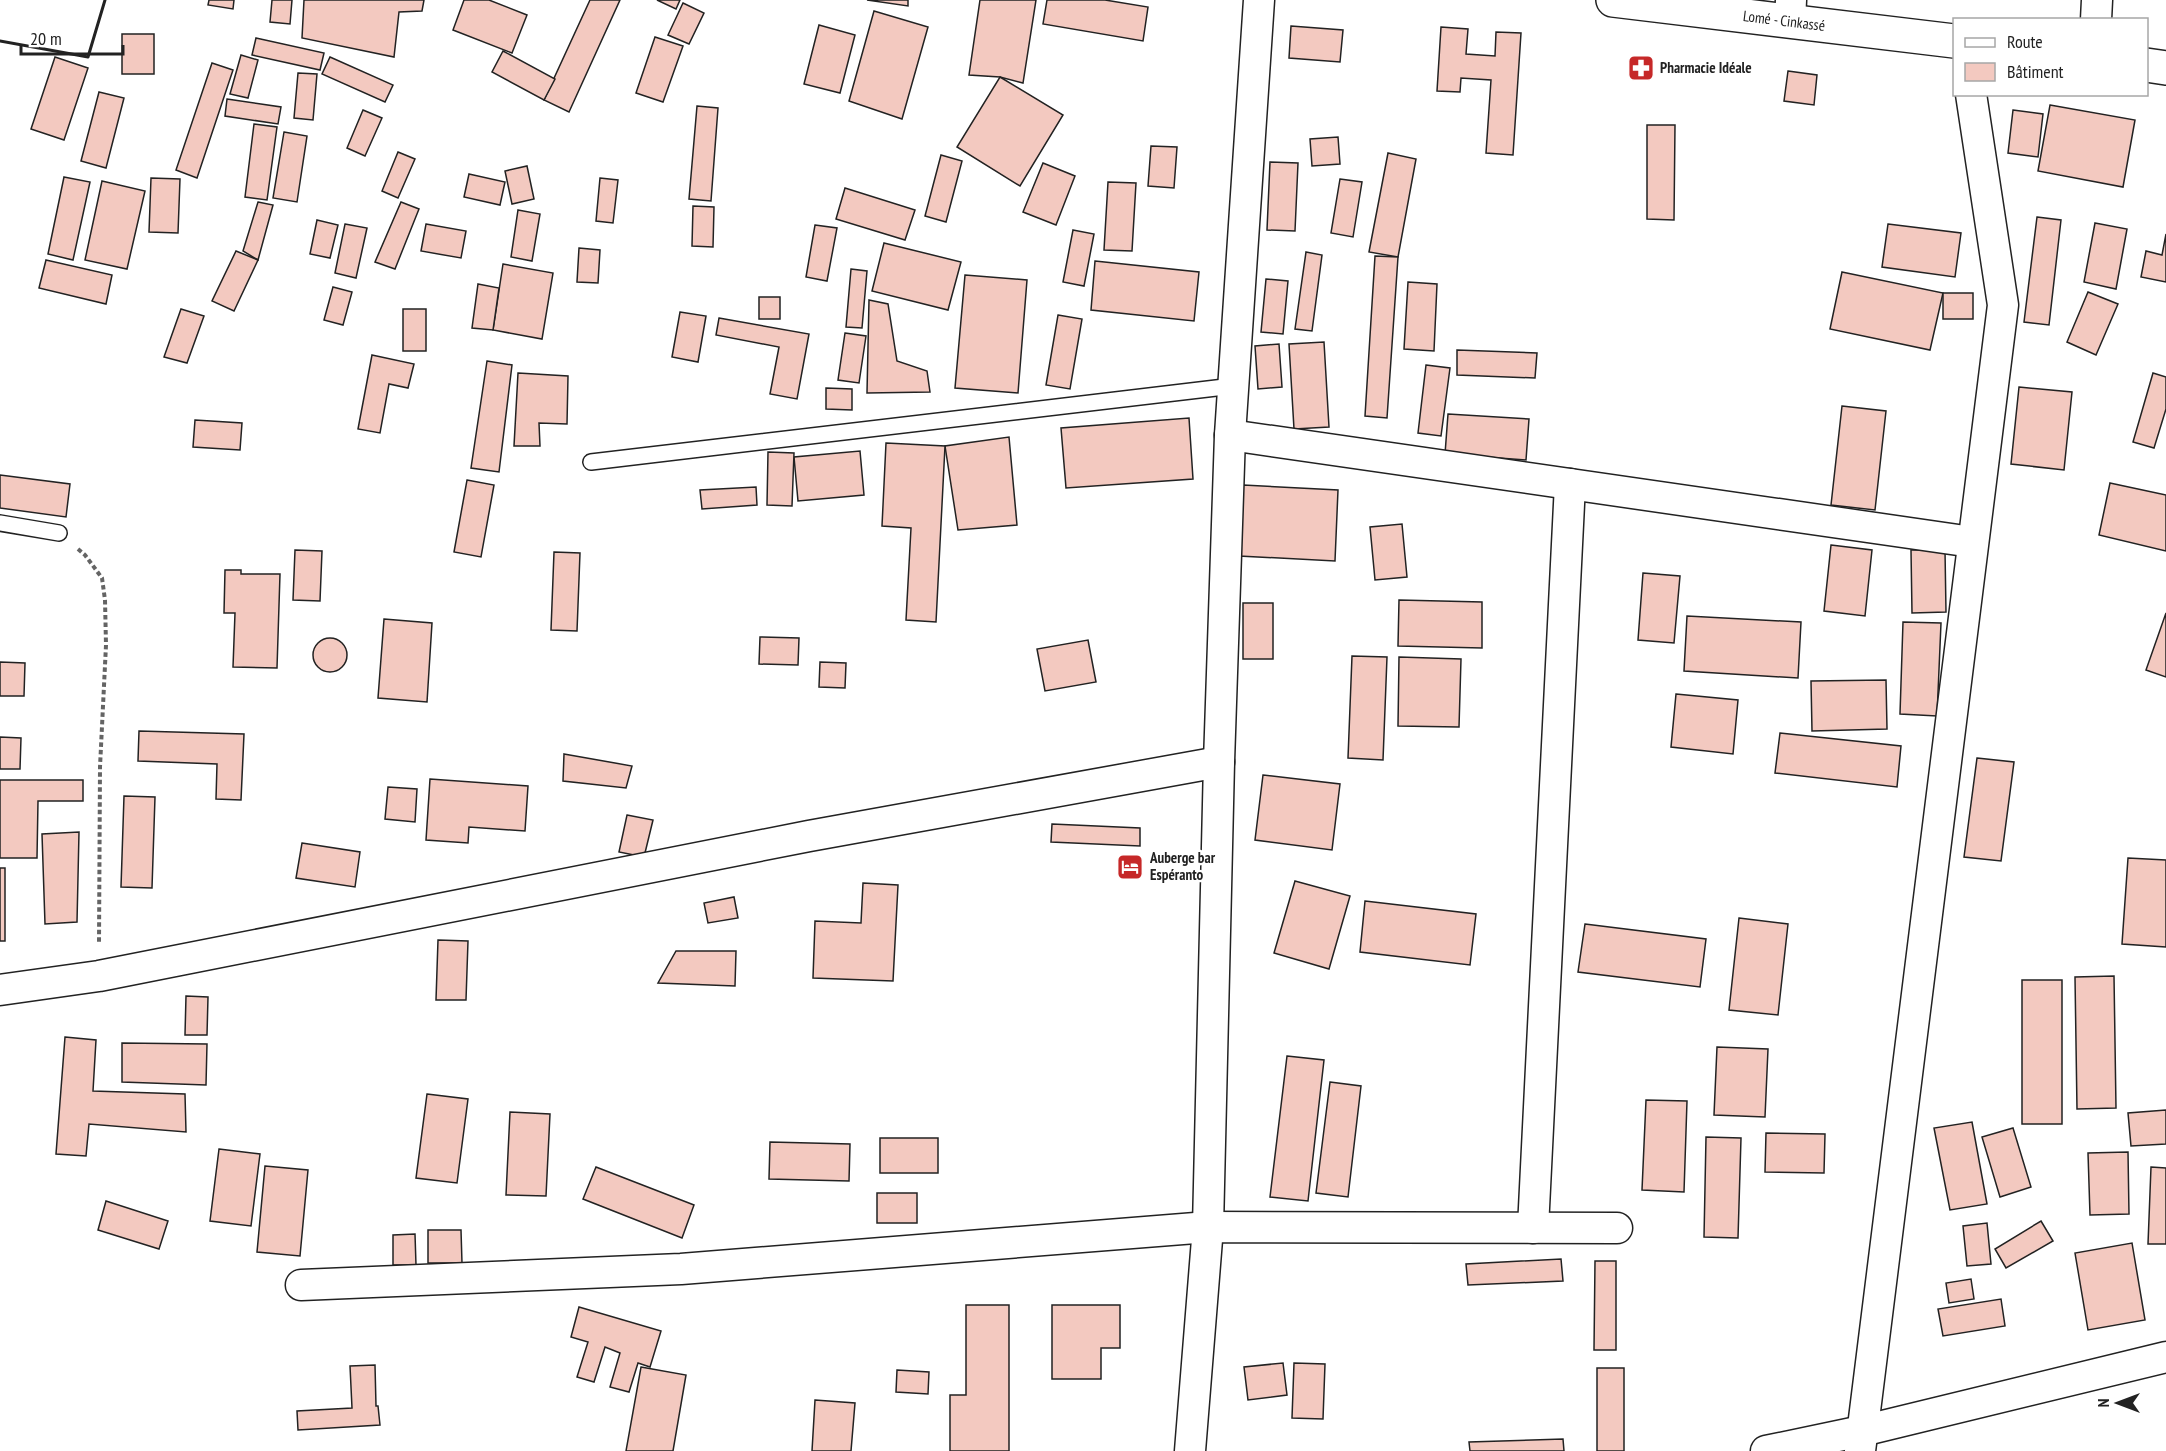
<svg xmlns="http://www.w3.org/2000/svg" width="2166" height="1451" font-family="'PT Sans Narrow',sans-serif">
  <rect width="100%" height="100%" fill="#fff"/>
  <!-- building -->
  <g fill="#f3c9c0" stroke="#222" stroke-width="1.5">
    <path d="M209 0H234L233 9 208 5Z"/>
    <path d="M272 0H292L290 24 270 22Z"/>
    <path d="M304 0H424L422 11 399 12 394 57 302 38Z"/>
    <path d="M464 0H489L527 15 512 53 453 30Z"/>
    <path d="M590 0H620L569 112 544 100Z"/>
    <path d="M657 0H680L676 9Z"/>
    <path d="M867 0H908V6Z"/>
    <path d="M980 0H1036L1023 83 1000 77 969 75Z"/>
    <path d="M1047 0H1105L1148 7 1143 41 1043 24Z"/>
    <path d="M683 3 704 13 689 44 668 35Z"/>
    <path d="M874 11 928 27 902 119 849 101Z"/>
    <path d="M819 25 855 35 840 93 804 84Z"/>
    <path d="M1291 26 1343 30 1340 62 1289 58Z"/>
    <path d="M1441 27 1468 29 1466 54 1495 56 1496 32 1521 33 1513 155 1486 153 1491 80 1461 78 1460 92 1437 91Z"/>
    <rect x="122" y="34" width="32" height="40"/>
    <path d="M655 37 683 46 663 102 636 93Z"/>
    <path d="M256 38 324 53 320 70 252 55Z"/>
    <path d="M503 51 555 79 544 100 492 72Z"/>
    <path d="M241 55 258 60 248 98 230 94Z"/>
    <path d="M55 57 88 68 64 140 31 129Z"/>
    <path d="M330 57 393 85 385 102 322 74Z"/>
    <path d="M212 63 233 70 197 178 176 170Z"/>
    <path d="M1788 71 1817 75 1814 105 1784 101Z"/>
    <path d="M298 73 317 74 313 120 294 118Z"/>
    <path d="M1000 77 1063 115 1020 186 957 147Z"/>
    <path d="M99 92 124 98 106 168 81 161Z"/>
    <path d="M227 99 281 107 278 124 225 116Z"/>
    <path d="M2050 105 2135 120 2123 187 2038 171Z"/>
    <path d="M697 106 718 108 711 201 689 199Z"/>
    <path d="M363 110 382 118 365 156 347 148Z"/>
    <path d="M2013 110 2043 114 2038 157 2008 153Z"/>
    <path d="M254 124 277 127 267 200 245 197Z"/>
    <path d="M1647 125H1675L1674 220 1647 219Z"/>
    <path d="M284 132 307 136 297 202 273 198Z"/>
    <path d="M1338 137 1340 164 1312 166 1310 139Z"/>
    <path d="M1151 146 1177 147 1174 188 1148 186Z"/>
    <path d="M398 152 415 159 398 198 382 191Z"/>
    <path d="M1388 153 1416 159 1398 257 1369 252Z"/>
    <path d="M941 155 962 161 946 222 925 216Z"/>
    <path d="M1270 162 1298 163 1295 231 1267 230Z"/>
    <path d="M1043 163 1075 176 1056 225 1023 212Z"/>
    <path d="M527 166 534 199 512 204 505 171Z"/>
    <path d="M469 174 505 182 500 205 464 197Z"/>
    <path d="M64 177 90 182 73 260 48 254Z"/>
    <path d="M151 178 180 179 178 233 149 232Z"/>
    <path d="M600 178 618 180 613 223 596 221Z"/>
    <path d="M1340 179 1362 182 1353 237 1331 233Z"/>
    <path d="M102 181 145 191 127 269 85 260Z"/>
    <path d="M1108 182 1136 183 1132 251 1104 250Z"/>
    <path d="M845 188 915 210 905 240 836 219Z"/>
    <path d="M258 202 273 205 258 260 243 251Z"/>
    <path d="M401 202 419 209 395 269 375 262Z"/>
    <path d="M693 206 714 207 713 247 692 246Z"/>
    <path d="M518 210 540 214 532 261 511 257Z"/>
    <path d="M2037 217 2061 220 2049 325 2024 322Z"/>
    <path d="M317 220 338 225 330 258 310 254Z"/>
    <path d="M2095 223 2127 229 2116 289 2084 282Z"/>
    <path d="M345 224 367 228 356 278 335 273Z"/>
    <path d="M426 224 466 231 461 258 421 251Z"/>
    <path d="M1888 224 1961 233 1955 277 1882 267Z"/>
    <path d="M815 225 837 228 827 281 806 277Z"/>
    <path d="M1073 230 1094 234 1084 286 1063 282Z"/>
    <path d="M2166 234V282L2141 277 2146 251 2162 255Z"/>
    <path d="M884 243 961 262 948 310 872 291Z"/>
    <path d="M579 248 600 250 598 283 577 282Z"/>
    <path d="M236 251 258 260 234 311 212 301Z"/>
    <path d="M1306 252 1322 255 1312 331 1295 329Z"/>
    <path d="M1375 256 1398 257 1387 418 1365 416Z"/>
    <path d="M46 260 112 275 106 304 39 288Z"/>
    <path d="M1095 261 1199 272 1194 321 1091 310Z"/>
    <path d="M503 264 553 273 542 339 493 330Z"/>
    <path d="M851 269 867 271 862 328 846 327Z"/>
    <path d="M1842 272 1943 293 1930 350 1830 329Z"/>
    <path d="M965 275 1027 280 1018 393 955 388Z"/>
    <path d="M1266 279 1288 281 1283 334 1261 332Z"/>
    <path d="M1408 282 1437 284 1434 351 1404 349Z"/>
    <path d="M478 284 499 288 493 330 472 328Z"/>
    <path d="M333 287 352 292 343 325 324 320Z"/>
    <path d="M2088 292 2118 304 2096 355 2067 342Z"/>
    <rect x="1943" y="293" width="30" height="26"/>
    <rect x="759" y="297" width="21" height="22"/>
    <path d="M869 300 888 304 897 361 927 371 930 392 867 393Z"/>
    <path d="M181 309 204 316 187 363 164 357Z"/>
    <rect x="403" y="309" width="23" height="42"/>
    <path d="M680 312 706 316 698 362 672 357Z"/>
    <path d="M1058 315 1082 319 1070 389 1046 385Z"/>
    <path d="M719 318 809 334 797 399 770 394 779 347 716 335Z"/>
    <path d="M845 333 866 336 859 383 838 380Z"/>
    <path d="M1324 342 1329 427 1294 429 1289 344Z"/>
    <path d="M1279 344 1282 387 1258 389 1255 346Z"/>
    <path d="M1457 350 1537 353 1535 378 1457 375Z"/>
    <path d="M372 355 414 364 408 388 389 384 380 433 358 429Z"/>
    <path d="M487 361 512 365 499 472 471 468Z"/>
    <path d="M1426 365 1450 368 1441 436 1418 433Z"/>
    <path d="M518 373 568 376 567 424 539 423 540 446H514Z"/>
    <path d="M2153 373 2166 377V409L2154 448 2133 442Z"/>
    <path d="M2019 387 2072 392 2064 470 2011 464Z"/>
    <path d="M826 388 852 389V410L826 409Z"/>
    <path d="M1842 406 1886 411 1875 510 1831 505Z"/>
    <path d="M1448 414 1529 419 1526 460 1445 454Z"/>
    <path d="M1189 418 1193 479 1066 488 1061 428Z"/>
    <path d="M195 420 242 423 240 450 193 447Z"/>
    <path d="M1009 437 1017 525 958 530 945 446Z"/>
    <path d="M886 443 945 446 936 622 906 620 911 528 882 526Z"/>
    <path d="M860 451 864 495 798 501 794 457Z"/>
    <path d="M768 452 794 453 792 506 767 505Z"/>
    <path d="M0 475 70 484 66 517 0 508Z"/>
    <path d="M467 480 494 485 481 557 454 552Z"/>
    <path d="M2110 483 2166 495V551L2099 535Z"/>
    <path d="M1243 485 1338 490 1335 561 1239 556Z"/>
    <path d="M756 487 757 505 702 509 700 490Z"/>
    <path d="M1402 524 1407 577 1375 580 1370 527Z"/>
    <path d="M1831 545 1872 550 1865 616 1824 611Z"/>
    <path d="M295 550 322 551 320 601 293 600Z"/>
    <path d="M1911 550H1945L1946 612 1912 613Z"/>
    <path d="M554 552 580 553 577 631 551 630Z"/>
    <path d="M225 570H241V574H280L277 668 233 667 235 613H224Z"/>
    <path d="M1643 573 1680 576 1674 643 1638 640Z"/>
    <path d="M1399 600 1482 602V648L1398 646Z"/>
    <rect x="1243" y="603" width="30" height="56"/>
    <path d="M2166 613V677L2146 670Z"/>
    <path d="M1687 616 1801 622 1798 678 1684 671Z"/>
    <path d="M384 619 432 623 427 702 378 698Z"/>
    <path d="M1903 622 1941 623 1937 716 1900 714Z"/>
    <path d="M760 637 799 638 798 665 759 664Z"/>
    <circle cx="330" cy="655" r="17"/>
    <path d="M1088 640 1096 682 1045 691 1037 649Z"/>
    <path d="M1352 656 1387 657 1383 760 1348 758Z"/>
    <path d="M1399 657 1461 659 1459 727 1398 726Z"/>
    <path d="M0 662 25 663 24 696H0Z"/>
    <path d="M820 662 846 663 845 688 819 687Z"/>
    <path d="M1886 680 1887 729 1812 731 1811 681Z"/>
    <path d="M1676 694 1738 700 1733 754 1671 747Z"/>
    <path d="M139 731 244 734 241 800 216 799 217 764 138 761Z"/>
    <path d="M1780 733 1901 746 1897 787 1775 773Z"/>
    <path d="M0 737 21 738 20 769H0Z"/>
    <path d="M564 754 632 766 626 788 563 781Z"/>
    <path d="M1977 758 2014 762 2001 861 1964 857Z"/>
    <path d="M1263 775 1340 784 1332 850 1255 840Z"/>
    <path d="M430 779 528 786 525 831 469 827 468 843 426 840Z"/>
    <path d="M0 780H83V801H38L37 858H0Z"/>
    <path d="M388 787 417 789 415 822 385 819Z"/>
    <path d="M124 796 155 797 152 888 121 887Z"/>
    <path d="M627 815 653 820 644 857 619 852Z"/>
    <path d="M1052 824 1140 828V846L1051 842Z"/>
    <path d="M79 832 77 922 45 924 42 834Z"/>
    <path d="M302 843 360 852 355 887 296 878Z"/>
    <path d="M2128 858 2166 860V947L2122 944Z"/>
    <rect x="0" y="868" width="5" height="73"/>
    <path d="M1295 881 1350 896 1329 969 1274 953Z"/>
    <path d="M863 883 898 885 893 981 813 978 815 921 861 923Z"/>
    <path d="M734 897 738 918 708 923 704 903Z"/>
    <path d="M1365 901 1476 914 1470 965 1360 952Z"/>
    <path d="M1739 918 1788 924 1778 1015 1729 1010Z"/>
    <path d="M1585 924 1706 939 1700 987 1578 972Z"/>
    <path d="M438 940 468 941 466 1000H436Z"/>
    <path d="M676 951H736L735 986 658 983Z"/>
    <path d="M2114 976 2116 1108 2077 1109 2075 977Z"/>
    <rect x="2022" y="980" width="40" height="144"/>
    <path d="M186 996 208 997 207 1035H185Z"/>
    <path d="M65 1037 96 1040 93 1091 185 1094 186 1132 89 1124 86 1156 56 1154Z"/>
    <path d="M122 1043 207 1044 206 1085 122 1082Z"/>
    <path d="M1717 1047 1768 1049 1765 1117 1714 1115Z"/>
    <path d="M1287 1056 1324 1060 1308 1201 1270 1197Z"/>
    <path d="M1330 1082 1361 1086 1348 1197 1316 1193Z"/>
    <path d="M427 1094 468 1099 457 1183 416 1178Z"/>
    <path d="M1646 1100 1687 1101 1684 1192 1642 1190Z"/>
    <path d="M2166 1110V1144L2131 1146 2128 1113Z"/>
    <path d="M510 1112 550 1114 546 1196 506 1195Z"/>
    <path d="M1972 1122 1987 1204 1950 1210 1934 1128Z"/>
    <path d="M2013 1128 2031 1187 2000 1197 1982 1137Z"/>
    <path d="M1766 1133 1825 1134 1824 1173 1765 1172Z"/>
    <path d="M1706 1137 1741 1138 1738 1238 1704 1237Z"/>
    <rect x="880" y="1138" width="58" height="35"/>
    <path d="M770 1142 850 1144 849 1181 769 1179Z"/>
    <path d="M219 1149 260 1154 251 1226 210 1221Z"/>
    <path d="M2128 1152 2129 1214 2090 1215 2088 1153Z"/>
    <path d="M265 1166 308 1170 300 1256 257 1252Z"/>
    <path d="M596 1167 694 1205 682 1238 583 1199Z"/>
    <path d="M2151 1167 2166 1168V1244H2148Z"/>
    <rect x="877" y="1193" width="40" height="30"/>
    <path d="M106 1201 168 1221 159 1249 98 1230Z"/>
    <path d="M2041 1221 2053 1241 2006 1268 1995 1249Z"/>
    <path d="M1987 1223 1991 1264 1967 1266 1963 1226Z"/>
    <path d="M428 1230H461L462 1263H428Z"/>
    <path d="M415 1234 416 1265H393V1235Z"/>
    <path d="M2132 1243 2145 1320 2088 1330 2075 1253Z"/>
    <path d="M1561 1259 1563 1281 1468 1285 1466 1264Z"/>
    <path d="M1595 1261H1616V1350H1594Z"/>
    <path d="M1971 1279 1974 1299 1949 1303 1946 1283Z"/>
    <path d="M2001 1299 2005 1326 1943 1336 1938 1309Z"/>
    <path d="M966 1305H1009V1451H950V1395H966Z"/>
    <path d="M1052 1305H1120V1348H1101V1379H1052Z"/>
    <path d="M579 1307 661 1331 650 1367 638 1363 629 1392 610 1387 620 1353 605 1347 594 1382 577 1377 588 1342 571 1337Z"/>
    <path d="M1283 1363 1287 1395 1248 1400 1244 1367Z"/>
    <path d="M1294 1363 1325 1364 1323 1419 1292 1418Z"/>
    <path d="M375 1365 376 1406H378L380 1425 298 1430 297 1411 352 1408 350 1366Z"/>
    <path d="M641 1367 686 1375 673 1451H626Z"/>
    <rect x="1597" y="1368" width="27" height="83"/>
    <path d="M897 1370 929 1372 928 1394 896 1392Z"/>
    <path d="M815 1400 855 1403 851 1451H812Z"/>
    <path d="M1563 1439 1564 1451H1470L1469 1442Z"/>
  </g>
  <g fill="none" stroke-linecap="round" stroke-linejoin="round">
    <defs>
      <g id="service">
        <path d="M591 462 1233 386"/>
        <path d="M0 523 59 533"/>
      </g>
      <g id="minor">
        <path d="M2096 20 2097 0"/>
        <path d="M1790 21 1791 0"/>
        <path d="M1230 435 1972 542"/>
        <path d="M0 990 99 976 809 836 1219 762"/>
        <path d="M1533 1228 1570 484"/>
        <path d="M301 1285 681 1269 1208 1227 1617 1228"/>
        <path d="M1190 1451 1208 1227 1219 762 1230 435 1259 0"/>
        <path d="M1766 1451 1862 1431 2166 1357"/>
        <path d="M1860 1451 2003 305 1971 94"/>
      </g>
      <g id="trunk">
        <path d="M1613 0 1954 41"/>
        <path d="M2146 65 2166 68"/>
      </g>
    </defs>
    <!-- service casing -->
    <use href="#service" stroke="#222" stroke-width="18"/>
    <!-- minor casing -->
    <use href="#minor" stroke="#222" stroke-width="33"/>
    <!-- trunk casing -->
    <use href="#trunk" stroke="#222" stroke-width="36"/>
    <!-- path -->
    <path stroke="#646464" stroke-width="4" stroke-dasharray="4.5 3" stroke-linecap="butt" d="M78 549 85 555 102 578 105 600 106 645 100 767 99 943"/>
    <!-- service -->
    <use href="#service" stroke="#fff" stroke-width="15"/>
    <!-- minor -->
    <use href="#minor" stroke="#fff" stroke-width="30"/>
    <!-- trunk -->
    <use href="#trunk" stroke="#fff" stroke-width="33"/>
    <!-- wall -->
    <path stroke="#222" stroke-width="3" d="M0 41 88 57 105 0"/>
  </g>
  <!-- icons -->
  <defs>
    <symbol id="pharmacy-square" viewBox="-11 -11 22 22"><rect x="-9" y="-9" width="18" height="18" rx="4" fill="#c62828" stroke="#fff"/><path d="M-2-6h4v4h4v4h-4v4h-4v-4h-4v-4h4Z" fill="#fff"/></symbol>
    <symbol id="hotel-square" viewBox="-11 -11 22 22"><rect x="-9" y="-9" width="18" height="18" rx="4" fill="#c62828" stroke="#fff"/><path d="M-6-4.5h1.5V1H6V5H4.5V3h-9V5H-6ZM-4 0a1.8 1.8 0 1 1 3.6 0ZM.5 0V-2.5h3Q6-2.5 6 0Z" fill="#fff"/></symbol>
  </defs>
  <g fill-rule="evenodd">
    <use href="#pharmacy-square" x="1626" y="53" width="30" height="30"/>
    <use href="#hotel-square" x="1115" y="852" width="30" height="30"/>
  </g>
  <g text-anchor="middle" stroke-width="4.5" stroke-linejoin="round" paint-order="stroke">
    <!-- street labels -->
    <g font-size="15" fill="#222" stroke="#fff">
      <text transform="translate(1784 21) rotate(7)" y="5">Lomé - Cinkassé</text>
    </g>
    <!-- poi labels -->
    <g font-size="15" font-weight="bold" fill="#222" stroke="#fff" text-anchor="start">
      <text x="1660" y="73">Pharmacie Idéale</text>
      <text x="1150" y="863">Auberge bar<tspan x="1150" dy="17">Espéranto</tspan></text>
    </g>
  </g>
  <!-- legend -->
  <rect x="1953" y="18" width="195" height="78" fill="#ffffff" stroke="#a7a7a7" stroke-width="1.5"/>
  <rect x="1965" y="38" width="30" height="9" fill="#ffffff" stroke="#a7a7a7" stroke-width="1.5"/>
  <text x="2007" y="48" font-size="18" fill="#222222">Route</text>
  <rect x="1965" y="63" width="30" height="18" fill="#f3c9c0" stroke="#a7a7a7" stroke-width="1.5"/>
  <text x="2007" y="78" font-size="18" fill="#222222">Bâtiment</text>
  <!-- north arrow -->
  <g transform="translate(2118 1403) rotate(270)" stroke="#ffffff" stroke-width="4.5" paint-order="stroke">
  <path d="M0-4.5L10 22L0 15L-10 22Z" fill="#222222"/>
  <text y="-9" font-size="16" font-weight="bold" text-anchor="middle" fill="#222222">N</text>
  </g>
  <!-- scale -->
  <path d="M21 45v9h102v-9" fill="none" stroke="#222222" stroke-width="3"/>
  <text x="30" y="45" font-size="18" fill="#222222" stroke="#ffffff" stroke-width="4.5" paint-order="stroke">20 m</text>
</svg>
